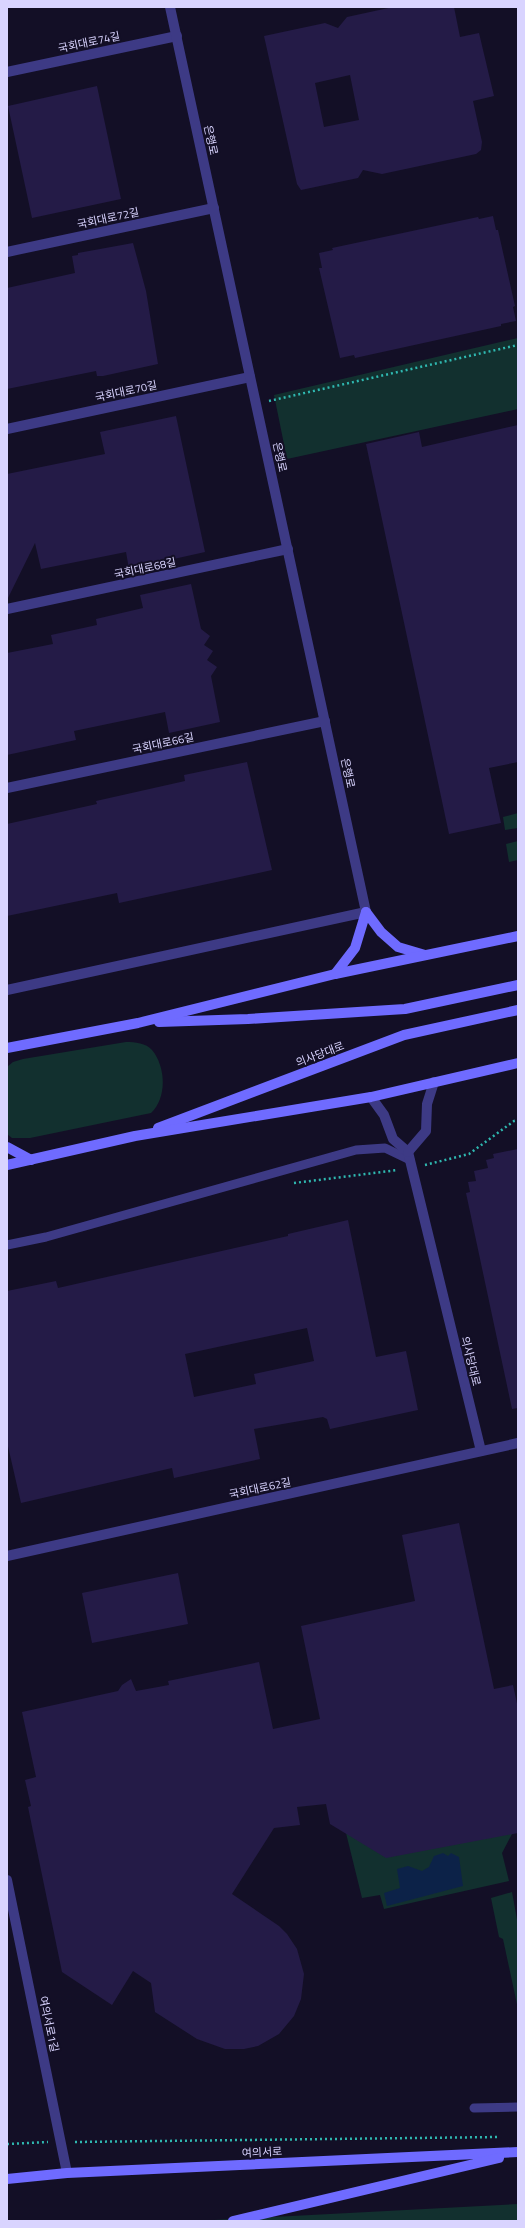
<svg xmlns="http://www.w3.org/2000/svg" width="525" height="2228" font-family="'Titillium Web','Noto Sans KR',sans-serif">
  <rect width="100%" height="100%" fill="#130f26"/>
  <!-- green -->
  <g fill="#12302f">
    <path d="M518 338V409L287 459 274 395Z"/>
    <path d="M518 813V828L505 830 503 817Z"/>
    <path d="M518 841V860L509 862 506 844Z"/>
    <path d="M126 1042C135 1042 146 1043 152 1050 166 1067 167 1098 151 1113L30 1138H12L7 1134V1067L13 1062 23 1059Z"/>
    <path d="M346 1833 512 1834 502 1853 509 1881 384 1909 380 1895 362 1898Z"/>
    <path d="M512 1892 518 1925V2009L503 1939 499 1937 491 1898Z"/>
    <path d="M518 2204V2221H195Z"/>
  </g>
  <!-- water -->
  <path fill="#0c2248" d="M443 1853 448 1856 451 1853 459 1857 463 1886 387 1906 384 1893 400 1888 397 1869 408 1866 422 1871 429 1867 434 1856Z"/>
  <!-- building -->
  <g fill="#241b47" fill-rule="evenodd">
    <path d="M393 7H454L460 37 479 33 494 96 473 101 482 142 481 150 476 154 382 174 363 170 358 178 301 190 297 184 264 36 325 23 338 28 347 17ZM350 75 359 120 324 127 315 83Z"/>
    <path d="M97 86 121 199 32 218 8 106Z"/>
    <path d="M493 216 496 230H498L515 306 513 307 516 321 501 324V326L355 358 354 355 340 358 319 268H322L319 253 333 250 332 248 478 217 479 219Z"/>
    <path d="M133 243 146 291 158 364 103 376H97L96 371 7 389V288L75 273 72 256 78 255V253Z"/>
    <path d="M176 416 205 552 129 569 126 552 41 569 35 543 7 600V474L105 454 100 432Z"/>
    <path d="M518 425V762L489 768 501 823 449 834 366 444 419 432 422 447Z"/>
    <path d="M191 584 201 629 210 636 204 645 213 651 207 660 217 667 211 676 220 722 169 733 165 712 74 731 76 740 7 755V653L53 644 51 635 97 625 96 619 143 608 140 595Z"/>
    <path d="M247 762 272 870 119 903 117 893 7 916V824L97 804 96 801 185 781 184 775Z"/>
    <path d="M518 1149V1408L512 1409 466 1193 470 1192 468 1182 476 1181 474 1171 488 1168 486 1160 494 1158 493 1154Z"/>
    <path d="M348 1220 376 1357 406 1351 418 1410 330 1429 327 1419 323 1417 254 1429 260 1459 174 1478 172 1468 21 1503 7 1442V1291L56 1281 58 1288 288 1236V1234ZM307 1328 314 1361 254 1374 256 1384 194 1397 185 1354Z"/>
    <path d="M459 1523 494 1689 513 1685 518 1708V1833L386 1858 330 1824 326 1804 297 1807 300 1825 274 1828 232 1894 279 1926 287 1934 297 1949 304 1974 301 1999 294 2016 279 2034 258 2046 244 2049H225L197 2039 155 2012 151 1983 133 1971 112 2005 62 1972 28 1807 31 1806 25 1780 36 1777 22 1712 118 1691 122 1685 131 1679 136 1691 169 1685 168 1681 259 1662 273 1729 320 1719 301 1626 415 1601 402 1535Z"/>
    <path d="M178 1573 188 1624 92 1643 82 1593Z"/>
  </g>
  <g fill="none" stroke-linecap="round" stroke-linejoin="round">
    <!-- path -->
    <g stroke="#2fb8b0" stroke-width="2.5" stroke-dasharray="2 3" stroke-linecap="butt">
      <path d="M269 401 518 345"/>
      <path d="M425 1165 469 1154 514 1121 518 1120"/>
      <path d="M294 1183 398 1170"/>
      <path d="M75 2142 500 2137"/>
      <path d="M7 2144 48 2142"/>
    </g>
    <!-- service -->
    <g stroke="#3d3a85" stroke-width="9">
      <path d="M7 1245 46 1237 356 1150 385 1148 410 1160"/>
      <path d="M474 2108 518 2107"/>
    </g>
    <!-- minor -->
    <g stroke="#3d3a85" stroke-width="10">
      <path d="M7 72 177 36"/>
      <path d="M7 252 214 208"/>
      <path d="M7 429 250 377"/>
      <path d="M7 609 288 549"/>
      <path d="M7 788 325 721"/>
      <path d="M7 990 366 912"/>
      <path d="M371 1097 384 1115 393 1139 408 1152 481 1451"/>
      <path d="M408 1152 426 1131 427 1104 434 1082"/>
      <path d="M7 1556 518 1443"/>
      <path d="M7 1880 67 2173"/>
    </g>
    <!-- tertiary -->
    <path stroke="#3d3a85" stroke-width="10" d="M170 7 366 912"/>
    <!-- secondary -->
    <g stroke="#6f6bff" stroke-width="10">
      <path d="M366 912 381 932 398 947 425 955"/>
      <path d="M335 974 355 948 366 912"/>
      <path d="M159 1022 248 1019 405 1009 518 985"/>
      <path d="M7 1048 138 1023 335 974 518 936"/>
      <path d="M158 1128 404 1035 518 1010"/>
      <path d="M7 1147 31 1160"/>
      <path d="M7 1165 135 1136 371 1097 518 1063"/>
      <path d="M7 2179 67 2173 518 2152"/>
      <path d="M233 2221 499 2158"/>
    </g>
  </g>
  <g text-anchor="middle" stroke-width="4" stroke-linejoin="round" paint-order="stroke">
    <!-- street labels -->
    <g font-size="11" fill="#d9d4ff" stroke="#130f26">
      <text transform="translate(89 42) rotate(-12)" y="4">국회대로74길</text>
      <text transform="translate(211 140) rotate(78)" y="4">은행로</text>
      <text transform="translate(108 218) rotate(-12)" y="4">국회대로72길</text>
      <text transform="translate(126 391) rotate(-12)" y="4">국회대로70길</text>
      <text transform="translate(280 457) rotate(78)" y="4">은행로</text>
      <text transform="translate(145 568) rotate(-12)" y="4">국회대로68길</text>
      <text transform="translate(163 743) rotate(-12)" y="4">국회대로66길</text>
      <text transform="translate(348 773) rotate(78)" y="4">은행로</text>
      <text transform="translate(320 1054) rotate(-21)" y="4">의사당대로</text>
      <text transform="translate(471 1361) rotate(76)" y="4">의사당대로</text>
      <text transform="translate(260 1488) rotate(-12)" y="4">국회대로62길</text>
      <text transform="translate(49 2024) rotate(78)" y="4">여의서로1길</text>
      <text transform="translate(262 2152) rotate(-3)" y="4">여의서로</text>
    </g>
  </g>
  <!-- border -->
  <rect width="525" height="2228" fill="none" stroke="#d9d4ff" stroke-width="16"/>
</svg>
